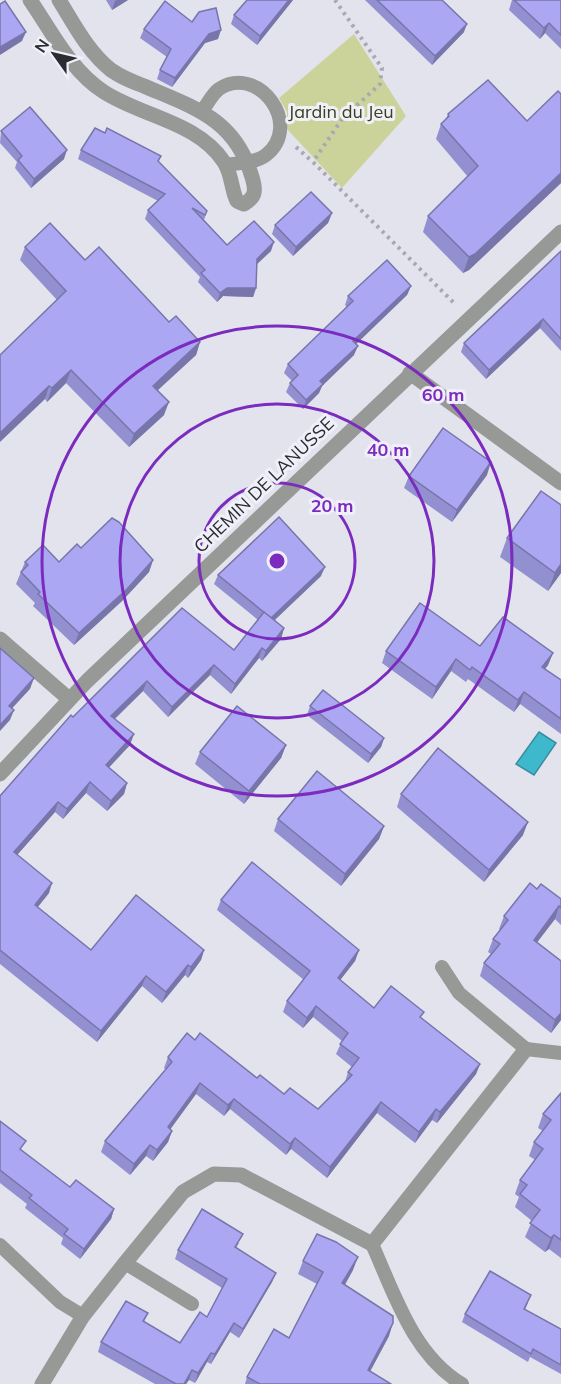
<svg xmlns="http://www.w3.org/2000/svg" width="561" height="1384" font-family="Mulish,sans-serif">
  <rect width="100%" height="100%" fill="#e3e3ee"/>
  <!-- green -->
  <path fill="#ccd39a" d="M354 34 406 116 342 188 287 129V112L279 98Z"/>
  <!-- water -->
  <path fill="#3eb8cc" stroke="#398e9d" stroke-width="1.5" d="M539 732 556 743 534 775 516 764Z"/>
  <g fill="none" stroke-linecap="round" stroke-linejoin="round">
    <!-- path -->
    <g stroke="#a9a9b2" stroke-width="4" stroke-dasharray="3 4.5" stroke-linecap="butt">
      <path d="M335 0 382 68 380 84 342 119 313 162 456 305"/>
      <path d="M296 147 313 162"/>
    </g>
    <!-- service -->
    <g stroke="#969995" stroke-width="14">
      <path d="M202 111C207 105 212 94 219 89 258 63 304 125 266 155 256 163 238 163 226 165"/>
      <path d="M442 967 459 993 526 1049 561 1053"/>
      <path d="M372 1244C394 1293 413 1355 462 1384"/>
      <path d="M0 1245 60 1302 83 1316"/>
      <path d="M125 1263 192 1304"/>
    </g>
    <!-- minor -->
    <g stroke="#969995" stroke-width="15">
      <path d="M30 0C52 32 71 71 104 92 143 117 198 122 224 162 232 174 231 189 237 201L244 204C256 197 256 190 252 177 235 119 195 108 144 86 133 82 121 77 111 70 88 52 74 24 59 0"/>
      <path d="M410 373 561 483"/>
      <path d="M0 639 69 699"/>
      <path d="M0 774 87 681 561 232"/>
      <path d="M42 1384 83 1316 125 1263 183 1192 214 1174 241 1175 372 1244 526 1049"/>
    </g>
  </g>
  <!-- wall -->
  <g fill="#9390d1">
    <path d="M106 0H128L112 10Z"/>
    <path d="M247 0H293L257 45 231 24 234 15Z"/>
    <path d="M365 0H442L464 32 432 65Z"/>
    <path d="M512 0H561V49L545 33 540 39 509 10Z"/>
    <path d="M192 22 218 39 205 43 172 87 157 79 160 70 167 57 140 38 144 29Z"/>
    <path d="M561 94V183L469 270 463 273 423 232 428 216 468 177 436 139 441 124 446 119 448 114 527 121Z"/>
    <path d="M1 131 64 159 31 188 15 168 17 162 0 143Z"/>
    <path d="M81 150 159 162 207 211 204 220 227 245 271 251 256 264V288L253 297 223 296 217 302 198 282 200 277 145 219 148 210 158 201 78 159Z"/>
    <path d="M332 213 328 223 293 256 272 234 275 225Z"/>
    <path d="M25 247 85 260 169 322 200 342 196 355 158 390 164 415 129 447 66 383 47 402 45 399 57 300 20 260Z"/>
    <path d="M561 251V351L540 328 486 379 461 352 464 343Z"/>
    <path d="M411 286 407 295 356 344 354 355 322 386 319 393 303 409 286 392 290 383 292 381 284 373 288 364 347 307 345 305 348 296Z"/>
    <path d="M487 475 452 522 404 488 409 476Z"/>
    <path d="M507 538 561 573 548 591 500 557Z"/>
    <path d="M81 548 153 560 149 572 122 601 74 645 33 606 35 603 16 584 25 562H59Z"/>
    <path d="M218 575 321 576 275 620 284 628 281 639 262 661 259 658 231 694 210 675 168 717 143 691 115 719 130 745 109 767 127 783 124 794 107 811 86 793 63 819 55 812 17 855 49 893 38 907 91 950H204L201 960 188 978 185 975 162 1003 142 986 97 1042 0 964V796L73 717 182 608 234 650 258 620 214 584Z"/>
    <path d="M480 646 553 653 548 665 545 669 561 680V734L520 704 514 712 468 679 466 682 451 671 432 699 382 663 386 651Z"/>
    <path d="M310 706 384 738 381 747 368 763 307 715Z"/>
    <path d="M286 745 281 758 244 804 195 764 200 752Z"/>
    <path d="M401 794 523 835 484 882 397 807Z"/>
    <path d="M278 819 384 826 379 839 341 886 274 831Z"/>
    <path d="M537 889 561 899V925L555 919 537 942 561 961V1020L551 1033 480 976 484 963 491 954 488 952 493 939 500 930 499 929 504 916Z"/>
    <path d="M221 900 359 950 355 961 340 980 374 1008 422 1018 480 1064 476 1074 437 1123 432 1120 415 1143 377 1113 327 1178 291 1149 286 1155 230 1109 224 1116 196 1094 170 1129 172 1131 168 1142 153 1161 146 1156 130 1175 101 1152 105 1141 166 1070 164 1068 168 1057 195 1040 284 1094 318 1109 345 1082 348 1072 352 1067 336 1054 342 1041 313 1017 303 1028 283 1012 287 1001 304 980 217 910Z"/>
    <path d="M561 1093V1258L549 1249 545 1252 525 1237 532 1221 515 1207 519 1197 515 1194 520 1180 535 1160 529 1156 534 1142 543 1131 538 1128 543 1114Z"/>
    <path d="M0 1121 22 1151 70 1187 114 1209 111 1219 80 1259 61 1244 63 1238 25 1208 27 1204 0 1183Z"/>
    <path d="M239 1243 236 1248 276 1273 272 1282 239 1338 230 1332 211 1364 207 1362 195 1383 189 1380 186 1384H155L98 1352 101 1342 148 1313 144 1322 180 1343 207 1317 222 1288 175 1259 178 1250Z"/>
    <path d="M303 1261 353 1270 345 1285 389 1336 370 1371 391 1384H245L247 1377 289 1338 317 1284 298 1274Z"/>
    <path d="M528 1303 525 1310 561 1329V1374L530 1357 528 1362 462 1322 465 1314Z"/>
  </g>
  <!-- shaded-wall -->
  <g fill="#7875aa">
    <path d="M117 0H128L112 10 115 1Z"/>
    <path d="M289 0H293L257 45 260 36Z"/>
    <path d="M549 23 545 33 540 39 544 28Z"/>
    <path d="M467 24 464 32 432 65 435 56Z"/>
    <path d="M221 30 218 39 205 43 172 87 175 78 209 34Z"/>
    <path d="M26 32 22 41 0 55V47Z"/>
    <path d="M67 150 64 159 31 188 34 179Z"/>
    <path d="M561 173V183L469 270 463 273 469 257Z"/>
    <path d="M332 213 328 223 293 256 296 247Z"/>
    <path d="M274 242 271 251 253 268 257 259Z"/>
    <path d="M411 286 407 295 350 350 353 341Z"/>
    <path d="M227 288H256L253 297 223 296 217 302 220 293Z"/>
    <path d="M543 319 540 328 486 379 489 370Z"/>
    <path d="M200 342 196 355 148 399 153 386Z"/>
    <path d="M358 346 354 355 322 386 319 393 303 409 306 400 320 381Z"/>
    <path d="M71 370 66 383 47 402 52 388Z"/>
    <path d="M49 386 45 399 0 442V433Z"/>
    <path d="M169 402 164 415 129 447 134 434Z"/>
    <path d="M491 462 487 475 452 522 457 510Z"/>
    <path d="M153 560 149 572 122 601 74 645 79 633Z"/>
    <path d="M561 564V573L548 591 555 573Z"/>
    <path d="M325 567 321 576 267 627 271 618Z"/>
    <path d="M284 628 281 639 262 661 266 651Z"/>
    <path d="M262 648 259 658 231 694 235 684Z"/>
    <path d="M553 653 548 665 538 679 542 667Z"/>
    <path d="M456 659 451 671 432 699 436 687Z"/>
    <path d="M214 665 210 675 168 717 172 707Z"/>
    <path d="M34 678 30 689 5 716 9 706Z"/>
    <path d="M147 681 143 691 107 726 111 716Z"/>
    <path d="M524 692 520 704 514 712 518 700Z"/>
    <path d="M14 710 10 720 0 731V725Z"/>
    <path d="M134 734 130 745 102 775 106 765Z"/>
    <path d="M384 738 381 747 368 763 371 754Z"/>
    <path d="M286 745 281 758 244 804 249 791Z"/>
    <path d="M90 782 86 793 63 819 67 809Z"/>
    <path d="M127 783 124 794 107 811 111 801Z"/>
    <path d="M58 802 55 812 10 863 14 852Z"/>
    <path d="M528 822 523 835 484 882 489 870Z"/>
    <path d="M384 826 379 839 341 886 345 874Z"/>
    <path d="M52 883 49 893 31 915 35 905Z"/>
    <path d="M559 906 555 919 529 953 534 940Z"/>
    <path d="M204 950 201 960 188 978 191 967Z"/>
    <path d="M359 950 355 961 334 988 338 978Z"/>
    <path d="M188 965 185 975 162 1003 166 992Z"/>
    <path d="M146 976 142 986 97 1042 101 1031Z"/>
    <path d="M316 1006 313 1017 303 1028 307 1018Z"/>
    <path d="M561 1013V1020L551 1033 555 1020Z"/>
    <path d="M480 1064 476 1074 437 1123 440 1112Z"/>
    <path d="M200 1083 196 1094 164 1138 168 1127Z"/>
    <path d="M234 1099 230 1109 224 1116 228 1105Z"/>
    <path d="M381 1102 377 1113 327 1178 330 1167Z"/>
    <path d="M436 1109 432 1120 415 1143 419 1132Z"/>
    <path d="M172 1131 168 1142 153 1161 157 1150Z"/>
    <path d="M295 1138 291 1149 286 1155 290 1144Z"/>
    <path d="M150 1145 146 1156 130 1175 134 1164Z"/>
    <path d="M114 1209 111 1219 80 1259 84 1249Z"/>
    <path d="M554 1235 549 1249 545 1252 551 1238Z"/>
    <path d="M358 1257 353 1270 338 1296 342 1283Z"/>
    <path d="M276 1273 272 1282 239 1338 243 1329Z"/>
    <path d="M234 1323 230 1332 211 1364 215 1354Z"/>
    <path d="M393 1323 389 1336 364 1383 368 1370Z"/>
    <path d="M211 1353 207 1362 195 1383 198 1373Z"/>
    <path d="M192 1370 189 1380 186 1384H184Z"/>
  </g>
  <!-- building -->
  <g fill="#aba7f3" stroke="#7875aa" stroke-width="1.5">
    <path d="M247 0H289L260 36 234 15Z"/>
    <path d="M377 0H442L467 24 435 56Z"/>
    <path d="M514 0H561V35L549 23 544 28Z"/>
    <path d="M5 1 26 32 0 47V4Z"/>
    <path d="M165 1 192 22 199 12 216 8 221 30 209 34 175 78 160 70 171 49 144 29Z"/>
    <path d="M488 80 527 121 558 91 561 94V173L475 254 469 257 428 216 478 166 441 124 449 116 448 114Z"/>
    <path d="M30 107 67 150 34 179 18 160 22 156 1 131Z"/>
    <path d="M95 128 105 133 107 128 161 156 158 161 207 211 205 215 192 208 227 245 254 221 274 242 257 259 256 288H227L220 293 201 273 205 270 148 210 165 194 81 150Z"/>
    <path d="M311 192 332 213 296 247 275 225Z"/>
    <path d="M50 223 85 260 99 247 169 322 176 316 200 342 153 386 169 402 134 434 71 370 52 388 49 386 0 433V355L66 291 25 247Z"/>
    <path d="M561 251V339L543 319 489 370 464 343Z"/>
    <path d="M387 260 411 286 353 341 358 346 320 381 323 384 306 400 290 383 298 375 288 364 353 301 348 296Z"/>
    <path d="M443 428 491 462 457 510 409 476Z"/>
    <path d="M541 491 561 505V564L555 573 507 538Z"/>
    <path d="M279 517 325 567 271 618 218 575Z"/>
    <path d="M112 518 119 522 153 560 127 589 79 633 38 594 40 592 21 572 28 565 25 562 43 545 59 562 77 544 81 548Z"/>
    <path d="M420 603 480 646 503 617 553 653 542 667 561 680V719L524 692 518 700 472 667 470 670 456 659 436 687 386 651Z"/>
    <path d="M182 608 234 650 264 612 284 628 266 651 262 648 235 684 214 665 172 707 147 681 111 716 134 734 106 765 127 783 111 801 90 782 67 809 58 802 14 852 52 883 35 905 91 950 136 895 204 950 191 967 188 965 166 992 146 976 101 1031 0 950V796L71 715 73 717Z"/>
    <path d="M0 648 34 678 9 706 14 710 0 725Z"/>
    <path d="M323 690 384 738 371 754 310 706Z"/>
    <path d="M237 706 286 745 249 791 200 752Z"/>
    <path d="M438 748 528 822 489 870 401 794Z"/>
    <path d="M317 771 384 826 345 874 278 819Z"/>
    <path d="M252 862 359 950 338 978 374 1008 391 986 424 1012 420 1017 480 1064 440 1112 436 1109 419 1132 381 1102 330 1167 295 1138 290 1144 234 1099 228 1105 200 1083 168 1127 172 1131 157 1150 150 1145 134 1164 105 1141 172 1062 168 1057 187 1033 195 1040 200 1033 257 1078 260 1075 284 1094 290 1088 318 1109 352 1075 348 1072 359 1058 340 1044 348 1033 316 1006 307 1018 287 1001 310 971 221 900Z"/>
    <path d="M530 883 537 889 541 884 561 899V908L559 906 534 940 561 961V1013L555 1020 484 963 500 944 493 939 508 920 504 916Z"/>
    <path d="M561 1093V1240L554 1235 551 1238 530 1223 540 1210 520 1194 527 1185 520 1180 543 1149 534 1142 551 1120 543 1114Z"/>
    <path d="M0 1121 26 1141 20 1149 41 1165 70 1187 76 1180 114 1209 84 1249 64 1234 68 1229 29 1198 32 1195 0 1170Z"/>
    <path d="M202 1209 243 1234 235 1247 276 1273 243 1329 234 1323 215 1354 211 1353 198 1373 192 1370 184 1384H176L101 1342 126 1301 148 1313 143 1321 180 1343 200 1312 207 1317 227 1279 178 1250Z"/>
    <path d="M317 1234 336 1242 358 1257 342 1283 393 1316V1323L368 1370 391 1384H260L247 1377 274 1329 289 1338 323 1272 303 1261Z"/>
    <path d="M490 1271 531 1295 524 1309 561 1329V1365L533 1349 531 1354 465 1314Z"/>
  </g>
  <!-- distance rings -->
  <g fill="none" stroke="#7b2cbf" stroke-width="3">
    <circle cx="277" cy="561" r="78"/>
    <circle cx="277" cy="561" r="157"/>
    <circle cx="277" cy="561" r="235"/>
  </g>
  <g text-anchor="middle" stroke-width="6" stroke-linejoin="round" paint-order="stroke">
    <!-- park labels -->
    <g font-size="18" fill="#3b3f1a" stroke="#f0f0fb">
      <text x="341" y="118">Jardin du Jeu</text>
    </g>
    <!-- street labels -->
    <g font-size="18" fill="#2c2c30" stroke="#f0f0fb">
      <text transform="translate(264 485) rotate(-44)" y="6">CHEMIN DE LANUSSE</text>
    </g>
  </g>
  <circle cx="277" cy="561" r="9" fill="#7b2cbf" stroke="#f0f0fb" stroke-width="3"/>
  <g font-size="18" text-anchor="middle" font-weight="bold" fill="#7b2cbf" stroke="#f0f0fb" stroke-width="6" stroke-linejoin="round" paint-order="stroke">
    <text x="443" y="401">60 m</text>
    <text x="388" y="456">40 m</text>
    <text x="332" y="512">20 m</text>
  </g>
  <!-- north arrow -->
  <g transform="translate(54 54) rotate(304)" stroke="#f0f0fb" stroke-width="4.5" paint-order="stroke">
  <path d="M0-4.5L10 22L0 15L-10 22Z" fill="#2c2c30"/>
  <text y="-9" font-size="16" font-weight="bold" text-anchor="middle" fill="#2c2c30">N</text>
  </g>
</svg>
